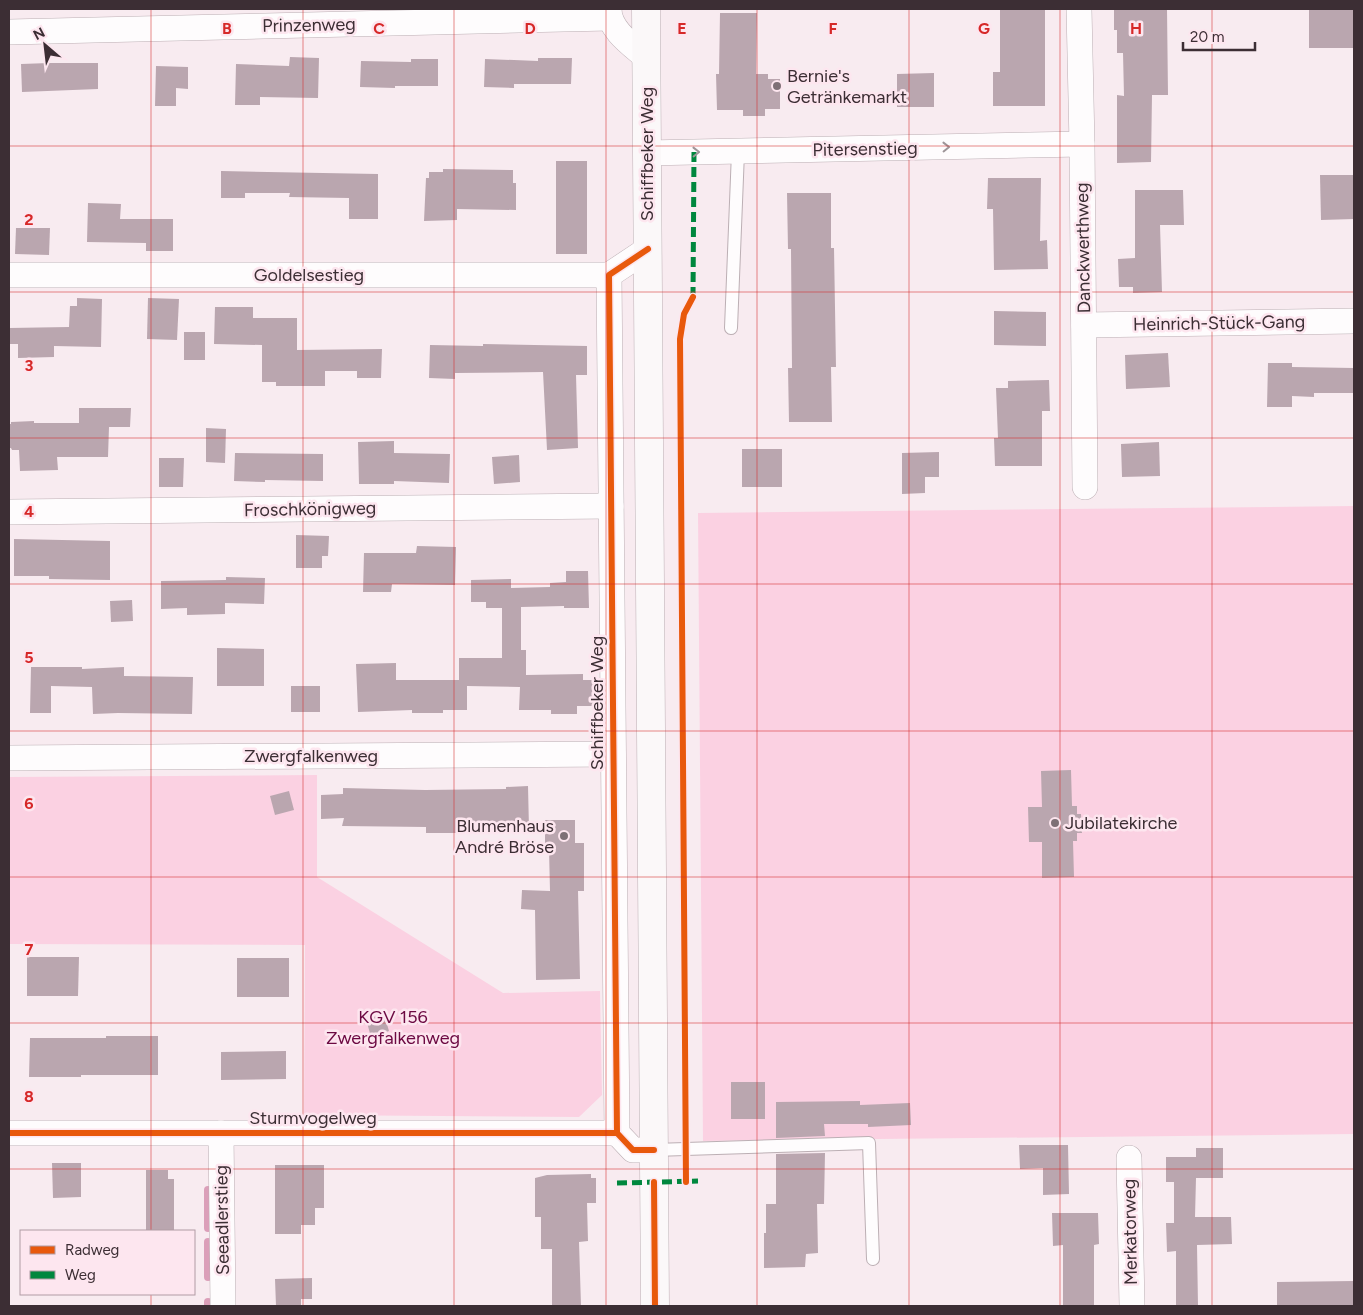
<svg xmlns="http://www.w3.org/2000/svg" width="1363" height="1315" font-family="Figtree,sans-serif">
  <rect width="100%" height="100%" fill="#f8ebf0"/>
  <!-- green -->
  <g fill="#fbd1e2">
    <path d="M1354 506V1134L703 1141 698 513Z"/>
    <path d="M317 775V877L503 993 600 991 602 1095 579 1117 304 1115 305 945 9 944V777Z"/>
  </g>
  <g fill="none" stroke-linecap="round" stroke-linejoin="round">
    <!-- stream -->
    <g stroke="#db9fb9" stroke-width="8">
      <path d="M208 1190V1228"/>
      <path d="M208 1242V1277"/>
      <path d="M208 1302V1306"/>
    </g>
  </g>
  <!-- building -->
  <g fill="#baa6af">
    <path d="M1000 9H1045V106H993V72H1000Z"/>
    <path d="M1114 9H1167L1168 95H1152L1151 162 1117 163V95L1124 96 1123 53H1117V30H1114Z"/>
    <rect x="1309" y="9" width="45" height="39"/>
    <path d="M720 13H757L756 74H768V79H780V109H765V116H743V110H717L716 74H719Z"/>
    <path d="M290 57 319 58 318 98 260 97V105H235L236 64 289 66Z"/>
    <path d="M538 58H572L571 84H514V88L484 87 485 59 538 61Z"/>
    <path d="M411 59H438V86H395V88L360 87 361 61 411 62Z"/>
    <path d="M49 63H98V89L22 92 21 64Z"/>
    <path d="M156 66 188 67V89L176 88V106H155Z"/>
    <path d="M934 73V107H897V74Z"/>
    <rect x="556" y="161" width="31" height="93"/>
    <path d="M443 169 513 170V183H516V210L457 209V220L424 221 426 178H429V172H443Z"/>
    <path d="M221 171 378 174V219H349V198L289 197 290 193H245V198H221Z"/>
    <path d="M1320 175H1354V219L1321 220Z"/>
    <path d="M988 178H1041L1040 241 1047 240 1048 269 994 270 993 209H987Z"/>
    <path d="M1135 190H1183L1184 225H1160L1162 292 1133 293V287H1119L1118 259 1135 258Z"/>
    <path d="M787 193H831V248H834L836 367H831L832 422H789L788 368H792L791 249H788Z"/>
    <path d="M88 203 121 204 120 219H173V251H146V243L87 242Z"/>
    <path d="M16 228H50L49 255 15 254Z"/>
    <path d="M77 298 102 299 101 347 54 346V357L18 358V344H9V328L69 327 70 306H77Z"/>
    <path d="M148 298 179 299 177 340 147 339Z"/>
    <path d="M215 307H253V318H297V350L382 349 381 378H357V371H325V386H276V382H262V345L214 344Z"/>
    <path d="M994 311 1046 312V346L994 345Z"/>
    <rect x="184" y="332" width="21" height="28"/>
    <path d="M483 344 587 346V375H576L578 448 547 450 543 372 455 373V379L429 378 430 345 483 346Z"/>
    <path d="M1168 353 1170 387 1126 389 1125 355Z"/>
    <path d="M1268 363H1292V367L1354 368V393H1314V397L1292 396V407H1267Z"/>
    <path d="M1049 380 1050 411H1042V466H995L994 438H998L996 388H1008V381Z"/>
    <path d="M79 408H131L130 427H109L108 457H57L58 470 20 471 19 450H12L11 448H9V424H11V422L34 421V423H79Z"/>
    <path d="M206 428 226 429 225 463 206 462Z"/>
    <path d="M394 441V453L450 454 449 483 394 481V484H359L358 442Z"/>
    <path d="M1159 442 1160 476 1122 477 1121 444Z"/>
    <rect x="742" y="449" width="40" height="38"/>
    <path d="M939 452V477H925V493L902 494V453Z"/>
    <path d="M235 453 323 454V481L265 480V482L234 481Z"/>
    <path d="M519 455 520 482 494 484 492 457Z"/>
    <path d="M159 458H184L183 487H159Z"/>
    <path d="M296 535 329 536 328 556H322V568H296Z"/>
    <path d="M14 539 110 541V580L49 579V576H14Z"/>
    <path d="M417 546 456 547 455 585 392 584 391 592H363L364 553H416Z"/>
    <path d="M566 571H588L589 608H564V606L521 607V650H526V675L583 674V680H598V706H577V714H551V710H519L520 687 467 686V710H443V713H412V710L358 712 356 664 396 663V680H459V658H502V608H486V602H471V580L511 579V588L550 587V583L566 582Z"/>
    <path d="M226 577 265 578 264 604 225 603V614L187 615V608L161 609V581L226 580Z"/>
    <path d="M132 600 133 621 111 622 110 601Z"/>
    <path d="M217 648 264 649V686H217Z"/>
    <path d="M31 667H82V669L124 667V676L193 677 192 714 118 713 93 714 92 687 51 686V713H30Z"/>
    <rect x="291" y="686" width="29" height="26"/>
    <path d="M1071 770 1072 806H1077V814H1081L1082 833H1077V841H1073L1074 877 1042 878V842H1029L1028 807H1042L1041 771Z"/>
    <path d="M528 786 529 829 472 833H426V827L342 826 344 818 321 819V795L343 794V788L425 790 506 789V787Z"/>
    <path d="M289 791 294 810 275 815 270 796Z"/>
    <path d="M545 820H575V843H584V891H578L580 979 536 980 535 910 521 909 522 890 550 891 549 849H545Z"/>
    <path d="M27 957H79L78 996H27Z"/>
    <rect x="237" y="958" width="52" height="39"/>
    <path d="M384 1014 389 1031 371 1037 366 1019Z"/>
    <path d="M106 1036H158V1075H81V1077H29L30 1038H106Z"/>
    <path d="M286 1051V1079L221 1080V1052Z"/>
    <rect x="731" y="1082" width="34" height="37"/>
    <path d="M860 1101V1105L910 1103 911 1125 868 1127V1124H824L825 1136 776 1138V1102Z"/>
    <path d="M1019 1145H1068L1069 1194 1043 1195V1168L1020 1169Z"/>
    <path d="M1196 1148H1223V1178H1196L1195 1217H1231L1232 1244 1197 1245 1198 1306H1176V1251L1167 1252 1166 1223H1174V1182H1166V1157H1196Z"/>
    <path d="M825 1153 824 1204H817L818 1253 806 1254 805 1267 764 1268V1233H766V1204H776V1154Z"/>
    <path d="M52 1163H81V1197L53 1198Z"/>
    <path d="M275 1165H324V1208H315V1225H301V1234H275Z"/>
    <path d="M146 1170H168V1179H174V1231H146Z"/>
    <path d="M591 1174V1178H596V1203H587L588 1241 579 1242 581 1306H552V1249H541V1217H535V1178L547 1175Z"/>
    <path d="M1052 1213H1098L1099 1244 1094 1245V1306H1063V1245L1053 1246Z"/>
    <path d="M312 1278V1299H301V1306H276L275 1279Z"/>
    <path d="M1354 1281V1306H1277V1282Z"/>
  </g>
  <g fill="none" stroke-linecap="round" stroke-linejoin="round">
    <defs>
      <g id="lane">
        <path d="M731 328 738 152"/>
        <path d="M654 1150 869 1143 873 1259"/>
      </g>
      <g id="street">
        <path d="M609 9C609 30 632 45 647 58"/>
        <path d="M1079 9 1082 144 1085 487"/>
        <path d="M9 32 609 18"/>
        <path d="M647 153 1082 144"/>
        <path d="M648 249 609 275 617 1133 633 1150H654"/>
        <path d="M9 275H609"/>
        <path d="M1084 325 1354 321"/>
        <path d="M9 512 611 506"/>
        <path d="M9 758 613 754"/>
        <path d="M9 1133H617"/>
        <path d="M221 1133 223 1306"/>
        <path d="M1129 1158 1132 1306"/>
      </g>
      <path id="secondary" d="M646 9 655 1306"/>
    </defs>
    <!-- lane casing -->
    <use href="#lane" stroke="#bcafb4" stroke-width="14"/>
    <!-- street casing -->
    <use href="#street" stroke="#bcafb4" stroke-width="26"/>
    <!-- secondary casing -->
    <use href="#secondary" stroke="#bcafb4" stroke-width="29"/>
    <!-- lane -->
    <use href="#lane" stroke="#fefcfd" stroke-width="12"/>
    <!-- street -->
    <use href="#street" stroke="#fefcfd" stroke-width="25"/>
    <!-- secondary -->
    <use href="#secondary" stroke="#fbf8f9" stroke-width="28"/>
    <!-- quiet -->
    <g stroke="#00873e" stroke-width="5" stroke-dasharray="10 5" stroke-linecap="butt">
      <path d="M693 297 694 152"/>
      <path d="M617 1183 698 1181"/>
    </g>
    <defs>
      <g id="cycleway">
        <path d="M648 249 609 275 617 1133 633 1150H654"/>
        <path d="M9 1133H617"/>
        <path d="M654 1182 655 1306"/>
        <path d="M686 1182 680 339 684 314 693 297"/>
      </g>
    </defs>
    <!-- cycleway casing -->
    <use href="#cycleway" stroke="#fde6ef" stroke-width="9"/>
    <!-- cycleway -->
    <use href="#cycleway" stroke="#e8590c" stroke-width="6"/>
  </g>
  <!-- one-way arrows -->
  <defs><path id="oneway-chevron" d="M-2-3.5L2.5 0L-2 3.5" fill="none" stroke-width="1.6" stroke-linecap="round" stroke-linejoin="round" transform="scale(1.25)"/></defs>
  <g stroke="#9d9598">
    <use href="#oneway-chevron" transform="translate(946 147) rotate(-1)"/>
    <use href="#oneway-chevron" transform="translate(696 152) rotate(-1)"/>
  </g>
  <!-- grid -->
  <path fill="none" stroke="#d62828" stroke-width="1" stroke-opacity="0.55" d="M151 9V1231M303 9V1306M454 9V1306M606 9V1306M757 9V1306M909 9V1306M1060 9V1306M1212 9V1306M9 146H1354M9 292H1354M9 438H1354M9 584H1354M9 731H1354M9 877H1354M9 1023H1354M9 1169H1354M151 1294V1306"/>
  <!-- markers -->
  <g fill="#7e7076" stroke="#fde6ef" stroke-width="2">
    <circle cx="777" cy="86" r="5"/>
    <circle cx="1055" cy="823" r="5"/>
    <circle cx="564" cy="836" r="5"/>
  </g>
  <g text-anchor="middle" stroke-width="5" stroke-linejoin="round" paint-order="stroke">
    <!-- street labels -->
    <g font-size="18" fill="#3c2e34" stroke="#fde6ef">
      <text transform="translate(309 25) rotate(-1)" y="6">Prinzenweg</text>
      <text transform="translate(865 149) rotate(-1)" y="6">Pitersenstieg</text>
      <text transform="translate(647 154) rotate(-90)" y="6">Schiffbeker Weg</text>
      <text transform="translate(1083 248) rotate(-91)" y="6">Danckwerthweg</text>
      <text x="309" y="281">Goldelsestieg</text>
      <text transform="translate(1219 323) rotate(-1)" y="6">Heinrich-Stück-Gang</text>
      <text transform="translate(310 509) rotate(-1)" y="6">Froschkönigweg</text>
      <text transform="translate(597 703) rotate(-90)" y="6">Schiffbeker Weg</text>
      <text x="311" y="762">Zwergfalkenweg</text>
      <text x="313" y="1124">Sturmvogelweg</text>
      <text transform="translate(222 1220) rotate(-91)" y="6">Seeadlerstieg</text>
      <text transform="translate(1130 1232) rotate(-91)" y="6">Merkatorweg</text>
    </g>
    <!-- poi labels -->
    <g font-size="18" fill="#3c2e34" stroke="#fde6ef" text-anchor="start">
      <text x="787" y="82">Bernie's<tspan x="787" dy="21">Getränkemarkt</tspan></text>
      <text x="1065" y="829">Jubilatekirche</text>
      <text x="554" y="832" text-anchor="end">Blumenhaus<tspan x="554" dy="21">André Bröse</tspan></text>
    </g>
    <!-- park labels -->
    <g font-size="18" fill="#6c0942" stroke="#fde6ef">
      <text x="393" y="1023">KGV 156<tspan x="393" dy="21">Zwergfalkenweg</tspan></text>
    </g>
  </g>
  <g font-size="16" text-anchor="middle" font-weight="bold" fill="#d62828" stroke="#fde6ef" stroke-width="5" stroke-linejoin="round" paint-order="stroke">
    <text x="227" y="34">B</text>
    <text x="379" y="34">C</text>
    <text x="530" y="34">D</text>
    <text x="682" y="34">E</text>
    <text x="833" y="34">F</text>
    <text x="984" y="34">G</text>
    <text x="1136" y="34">H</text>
    <text x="29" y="225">2</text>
    <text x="29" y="371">3</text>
    <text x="29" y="517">4</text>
    <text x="29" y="663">5</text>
    <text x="29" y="809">6</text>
    <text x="29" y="955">7</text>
    <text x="29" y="1102">8</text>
  </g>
  <!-- border -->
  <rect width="1363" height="1315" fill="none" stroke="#3c2e34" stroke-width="20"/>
  <!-- legend -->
  <rect x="20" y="1230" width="175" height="65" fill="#fde6ef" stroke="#b09ca4"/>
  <rect x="30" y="1246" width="25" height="8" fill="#e8590c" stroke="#b09ca4"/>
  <text x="65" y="1255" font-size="15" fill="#3c2e34">Radweg</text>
  <rect x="30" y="1271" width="25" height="8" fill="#00873e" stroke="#b09ca4"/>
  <text x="65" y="1280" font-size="15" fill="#3c2e34">Weg</text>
  <!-- north arrow -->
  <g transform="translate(45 45) rotate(332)" stroke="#fde6ef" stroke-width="4" paint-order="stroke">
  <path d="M0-4L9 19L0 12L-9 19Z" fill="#3c2e34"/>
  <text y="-8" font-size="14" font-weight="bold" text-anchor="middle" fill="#3c2e34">N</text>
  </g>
  <!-- scale -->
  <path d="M1183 42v8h72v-8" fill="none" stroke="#3c2e34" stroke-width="2.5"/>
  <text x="1190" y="42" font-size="15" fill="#3c2e34" stroke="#fde6ef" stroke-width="4" paint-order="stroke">20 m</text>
</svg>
